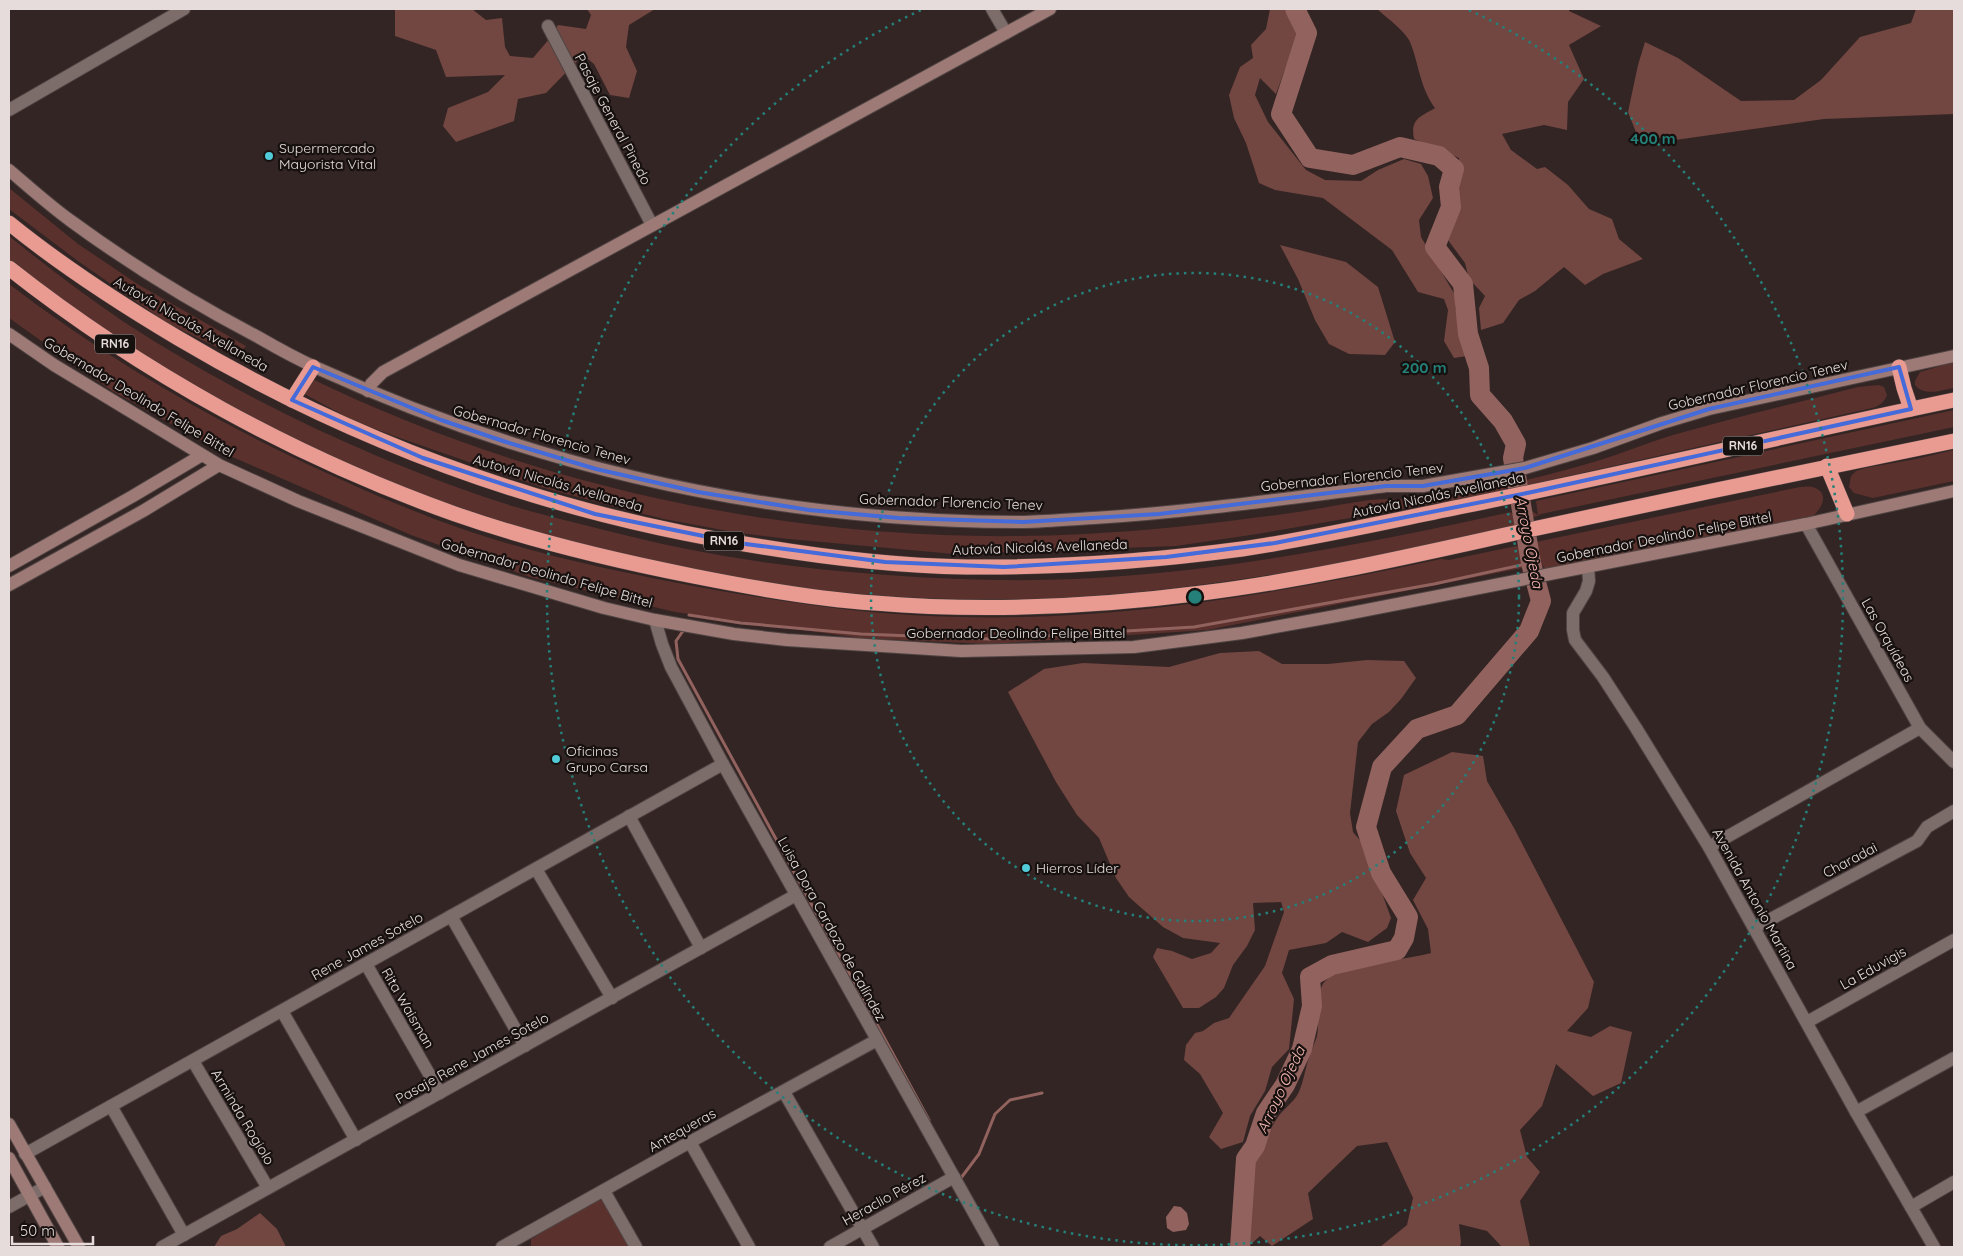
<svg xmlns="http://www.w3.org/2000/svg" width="1963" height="1256" font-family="Quicksand,sans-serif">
  <rect width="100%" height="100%" fill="#332524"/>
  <!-- green -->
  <g fill="#5b312d">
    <path d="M9 188 78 244 139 285 246 346 237 357 167 323 78 261 9 209Z"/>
    <path d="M9 236C46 266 84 295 124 322 244 400 376 462 512 506 542 515 573 522 604 530 630 536 656 543 682 548 749 562 819 570 887 575 956 580 1025 582 1094 578 1235 570 1374 542 1511 512L1512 514 1530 510 1538 515 1536 501 1954 410V427L1541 514 1515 526V531C1356 560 1196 594 1034 599 669 609 294 487 9 259Z"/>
    <path d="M9 284C102 355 201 414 307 464 360 489 413 512 468 531 545 557 624 573 704 588 789 603 874 616 960 617 1123 621 1282 593 1441 559L1449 560 1800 487C1804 487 1809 486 1812 487 1832 492 1821 511 1810 518L1545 570 1542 564 1207 630 990 644 860 638 675 612 530 577 411 535 228 455 112 391 9 318Z"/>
    <path d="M1954 362V388C1941 390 1925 397 1915 385V381L1920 372Z"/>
    <path d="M310 378C549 494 820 548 1085 534 1151 531 1218 523 1284 514 1313 510 1341 504 1370 500 1394 497 1418 502 1442 498 1494 488 1547 476 1597 461 1623 453 1647 443 1673 435 1734 418 1796 403 1858 387L1879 385 1884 387 1887 395C1884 403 1879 406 1872 408L1524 486V484L1506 488V491L1257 534 1176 546 954 554 789 539 733 532 664 519 608 505 544 488 397 437 354 421 299 391Z"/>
    <path d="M1954 450V481L1873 498 1854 493 1849 487 1851 476 1856 471 1865 468 1916 459Z"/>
    <path d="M598 1199 605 1202 631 1247H531V1239Z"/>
  </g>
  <!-- forest -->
  <g fill="#724641">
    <path d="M395 9H472L486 20 502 18 505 47 510 56 533 58 550 38 558 25 586 29 591 15 587 9H655L629 25 626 47 637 71 629 98 610 95 594 64 583 55 546 93 518 99 514 121 456 142 443 126 448 108 488 92 505 75 446 77 436 50 395 36Z"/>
    <path d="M1270 9H1284L1298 33 1276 94 1260 78 1255 95 1268 122 1306 170 1325 180 1361 181 1378 170 1404 159 1421 164 1428 176 1433 198 1419 220 1421 237 1455 295V307L1467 356 1454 358 1444 341 1448 310 1444 299 1418 292 1392 250 1323 198 1275 190 1259 183 1246 143 1234 118 1229 95 1240 67 1253 58 1251 45 1266 29Z"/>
    <path d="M1377 9H1569V11L1601 26 1569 45 1584 79 1568 102 1567 130 1544 125 1502 134 1511 150 1537 169 1545 167 1568 185 1589 209 1612 219 1619 239 1643 259 1603 274 1585 285 1564 267 1535 291 1519 300 1503 323 1481 330 1479 308 1485 296 1469 279 1465 263 1445 236 1458 211 1459 158 1414 139C1410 119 1420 117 1435 108 1420 88 1419 64 1410 42 1406 32 1386 17 1377 9Z"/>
    <path d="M1916 9H1954V114L1824 119 1675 140 1637 135 1628 112 1638 65 1645 42 1678 58 1741 101 1794 100 1821 80 1860 37 1911 23Z"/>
    <path d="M1280 245 1346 262 1378 287 1395 342 1385 355 1349 354 1329 344 1315 320 1298 279Z"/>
    <path d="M1259 651 1282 664H1328L1367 660 1404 661 1416 678 1401 699 1389 712 1372 724 1358 742 1350 813 1353 832 1365 846 1391 918 1387 928 1368 942 1342 932 1326 943 1289 950 1282 973 1294 999 1289 1049 1272 1067 1265 1091 1250 1116 1243 1142 1221 1149 1209 1137 1223 1113 1200 1074 1184 1060 1186 1045 1195 1033 1203 1031 1214 1023 1229 1018 1265 966 1284 912 1281 902 1253 903 1255 930 1247 946 1233 965 1224 988 1216 997 1199 1008H1183L1153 957 1157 948 1172 951 1192 959 1211 953 1220 943 1183 938 1163 927 1129 897 1116 878 1099 838 1077 815 1056 782 1008 692 1044 669 1083 663 1169 667 1220 653Z"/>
    <path d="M1452 752 1483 756 1487 781 1514 828 1594 982 1588 1008 1567 1031 1591 1037 1610 1026 1632 1032 1621 1083 1593 1096 1556 1064 1542 1106 1520 1130 1527 1157 1540 1172 1520 1201 1530 1247H1502L1487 1231 1459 1224 1461 1242 1460 1247H1380L1407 1225 1413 1198 1387 1142 1357 1146 1308 1193 1313 1219 1272 1246 1260 1236 1248 1247C1242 1221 1253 1182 1256 1155 1269 1145 1267 1133 1276 1120 1281 1111 1290 1105 1296 1097 1303 1087 1305 1069 1309 1057 1311 1050 1315 1043 1317 1036 1320 1021 1315 991 1325 981 1340 965 1407 960 1431 953L1428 929 1413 900 1426 878 1410 853 1396 811 1404 775Z"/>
    <path d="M260 1213 277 1229 286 1247H214L221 1236 237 1229Z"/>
  </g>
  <!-- water -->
  <path fill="#92635e" d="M1174 1206 1181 1207 1187 1213 1189 1224 1186 1230 1173 1232 1167 1228 1166 1217Z"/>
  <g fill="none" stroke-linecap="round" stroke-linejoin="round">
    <!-- stream -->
    <g stroke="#92635e" stroke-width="3">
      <path d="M689 615 741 623 861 634 990 639 1194 627 1434 584 1531 563"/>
      <path d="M683 631 676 641 678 659 929 1120"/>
      <path d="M961 1178 979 1154 995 1114 1010 1100 1042 1093"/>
    </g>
    <!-- river -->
    <path stroke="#92635e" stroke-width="20" d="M1240 1247 1246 1159 1255 1146 1266 1113 1285 1085 1302 1049 1312 1006 1310 977 1332 965 1397 950 1404 938 1408 917 1381 873 1366 827 1382 767 1417 729 1457 715 1529 631 1541 601 1531 563 1513 458 1516 444 1503 421 1480 395 1479 368 1468 334 1463 284 1435 247 1451 207 1449 187 1454 169 1439 156 1400 147 1353 165 1310 158 1281 114 1307 33 1295 9"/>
    <defs>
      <g id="street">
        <path d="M992 9 1006 33"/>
        <path d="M548 26 652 225"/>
        <path d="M9 110 184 9"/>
        <path d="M1806 524 1920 728 1954 762"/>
        <path d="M1588 567 1589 581 1586 591 1573 613V630L1575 640 1603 677 1636 728 1709 847 1856 1112 1934 1247"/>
        <path d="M655 620 662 644 671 667 723 764 993 1247"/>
        <path d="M629 816 701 948"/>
        <path d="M1709 847 1920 728"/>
        <path d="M536 869 612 998"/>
        <path d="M451 916 525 1046"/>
        <path d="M1754 928 1917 841 1927 827 1954 811"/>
        <path d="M366 964 440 1093"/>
        <path d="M282 1011 356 1140"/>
        <path d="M1807 1022 1954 940"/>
        <path d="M193 1061 268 1188"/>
        <path d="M784 1092 873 1247"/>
        <path d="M111 1106 184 1235"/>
        <path d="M1856 1112 1954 1058"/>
        <path d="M690 1142 749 1247"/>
        <path d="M25 1154 723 764"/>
        <path d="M604 1191 636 1247"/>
        <path d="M9 1207 45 1187"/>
        <path d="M1911 1207 1954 1182"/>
        <path d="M162 1247 796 895"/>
        <path d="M502 1247 690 1142 877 1040"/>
        <path d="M830 1247 954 1177"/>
      </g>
      <g id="secondary">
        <path d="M9 170C29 187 50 206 71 221 131 265 193 303 258 337 277 348 297 359 317 368 539 469 776 522 1021 522 1045 522 1070 519 1094 518 1192 512 1289 498 1386 486H1423L1525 468 1593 448 1662 423 1709 409 1954 356"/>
        <path d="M9 334 54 365 219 465 298 501 459 565 604 608 655 620 734 634 787 640 961 651 1134 647 1242 633 1336 616 1806 524 1954 491"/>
        <path d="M368 391 371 384 383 372 1050 9"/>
        <path d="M9 566 133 496 202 455"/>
        <path d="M9 585 143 511 219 465"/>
        <path d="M9 1124 79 1247"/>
        <path d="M9 1158 58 1247"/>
      </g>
      <g id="highway">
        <path d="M9 223C62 266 119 303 178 338 360 446 553 515 763 547 830 558 898 566 966 567 1058 568 1151 561 1242 549 1317 538 1390 521 1464 506 1628 473 1791 434 1954 400"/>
        <path d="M9 268C142 373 295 457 455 514 532 541 612 560 693 576 753 588 814 599 875 603 983 612 1094 607 1202 593 1314 579 1423 553 1533 529 1673 499 1814 469 1954 441"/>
        <path d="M1899 367 1904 388 1911 409"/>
        <path d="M292 400 313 367"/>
        <path d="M1827 466 1847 514"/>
      </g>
    </defs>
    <!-- street casing -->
    <use href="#street" stroke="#4f4443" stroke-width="14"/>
    <!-- secondary casing -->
    <use href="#secondary" stroke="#4f4443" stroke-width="14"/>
    <!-- highway casing -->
    <use href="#highway" stroke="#4f4443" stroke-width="16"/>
    <!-- street -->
    <use href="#street" stroke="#7c6c6a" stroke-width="12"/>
    <!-- secondary -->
    <use href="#secondary" stroke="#9d7a76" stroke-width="12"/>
    <!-- highway -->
    <use href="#highway" stroke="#e99b92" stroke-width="15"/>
  </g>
  <!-- marked area -->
  <path fill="none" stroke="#456ad9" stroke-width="4" stroke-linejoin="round" d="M313 367 441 420 506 442 596 469 698 492 809 510 899 518 1023 522 1159 514 1386 486H1423L1525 468 1709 409 1899 367 1911 409 1532 492 1275 543 1166 557 1004 567 885 562 738 543 595 514 423 458 292 400Z"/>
  <!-- distance rings -->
  <g fill="none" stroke="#248079" stroke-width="2.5" stroke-dasharray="2.5 5">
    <circle cx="1195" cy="597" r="324"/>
    <path d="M1469 10A648 648 0 1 1 921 10"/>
  </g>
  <!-- markers -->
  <g fill="#52cbd9" stroke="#16100f" stroke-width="2">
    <circle cx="269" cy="156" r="5"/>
    <circle cx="556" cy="759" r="5"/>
    <circle cx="1026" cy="868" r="5"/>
  </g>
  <g text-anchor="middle" stroke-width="4.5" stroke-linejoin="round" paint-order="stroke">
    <!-- shield labels -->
    <g fill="#16100f" stroke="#a79f9e" stroke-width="1">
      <rect x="95" y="334.5" width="40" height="19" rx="4"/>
      <rect x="1723" y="436.5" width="40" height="19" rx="4"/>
      <rect x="704" y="531.5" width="40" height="19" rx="4"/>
    </g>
    <g font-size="12" font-weight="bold" fill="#e5dcdb">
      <text x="115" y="348">RN16</text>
      <text x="1743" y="450">RN16</text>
      <text x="724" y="545">RN16</text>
    </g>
    <!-- street labels -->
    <g font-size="14" fill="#e5dcdb" stroke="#16100f">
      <text transform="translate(613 119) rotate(62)" y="5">Pasaje General Pinedo</text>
      <text transform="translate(191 324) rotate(30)" y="5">Autovía Nicolás Avellaneda</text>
      <text transform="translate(1758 385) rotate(-13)" y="5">Gobernador Florencio Tenev</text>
      <text transform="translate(139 397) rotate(31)" y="5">Gobernador Deolindo Felipe Bittel</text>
      <text transform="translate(542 435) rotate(16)" y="5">Gobernador Florencio Tenev</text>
      <text transform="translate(1352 477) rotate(-6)" y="5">Gobernador Florencio Tenev</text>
      <text transform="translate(558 483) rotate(16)" y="5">Autovía Nicolás Avellaneda</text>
      <text transform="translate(1438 495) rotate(-12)" y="5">Autovía Nicolás Avellaneda</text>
      <text transform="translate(951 502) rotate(2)" y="5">Gobernador Florencio Tenev</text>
      <text transform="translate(1664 537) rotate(-11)" y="5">Gobernador Deolindo Felipe Bittel</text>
      <text transform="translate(1040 547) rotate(-2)" y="5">Autovía Nicolás Avellaneda</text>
      <text transform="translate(547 573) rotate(16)" y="5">Gobernador Deolindo Felipe Bittel</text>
      <text x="1016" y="638">Gobernador Deolindo Felipe Bittel</text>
      <text transform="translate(1888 640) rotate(61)" y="5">Las Orquídeas</text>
      <text transform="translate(1850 860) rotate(-28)" y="5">Charadai</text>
      <text transform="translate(1755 899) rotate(61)" y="5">Avenida Antonio Martina</text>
      <text transform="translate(832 929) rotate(61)" y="5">Luisa Dora Cardozo de Galíndez</text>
      <text transform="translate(367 946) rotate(-29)" y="5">Rene James Sotelo</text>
      <text transform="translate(1873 968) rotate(-29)" y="5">La Eduvigis</text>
      <text transform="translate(408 1008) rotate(60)" y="5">Rita Waisman</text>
      <text transform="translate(472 1058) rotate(-29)" y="5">Pasaje Rene James Sotelo</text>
      <text transform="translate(243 1117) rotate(59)" y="5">Arminda Rogiolo</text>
      <text transform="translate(682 1130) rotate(-29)" y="5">Antequeras</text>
      <text transform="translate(884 1199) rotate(-29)" y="5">Heraclio Pérez</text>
    </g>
    <!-- poi labels -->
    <g font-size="14" fill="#e5dcdb" stroke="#16100f" text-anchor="start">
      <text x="279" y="153">Supermercado<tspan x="279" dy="16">Mayorista Vital</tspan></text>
      <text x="566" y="756">Oficinas<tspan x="566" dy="16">Grupo Carsa</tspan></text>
      <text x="1036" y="873">Hierros Líder</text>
    </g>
    <!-- water labels -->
    <g font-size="15" font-style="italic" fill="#fbbcb5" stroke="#16100f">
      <text transform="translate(1529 542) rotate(79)" y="5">Arroyo Ojeda</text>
      <text transform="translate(1281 1090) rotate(-65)" y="5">Arroyo Ojeda</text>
    </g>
  </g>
  <circle cx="1195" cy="597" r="8" fill="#248079" stroke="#16100f" stroke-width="2.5"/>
  <g font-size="15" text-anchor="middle" font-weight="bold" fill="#248079" stroke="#16100f" stroke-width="4.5" stroke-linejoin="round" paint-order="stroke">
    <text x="1653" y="144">400 m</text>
    <text x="1424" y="373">200 m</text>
  </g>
  <!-- border -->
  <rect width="1963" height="1256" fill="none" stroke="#e5dcdb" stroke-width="20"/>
  <!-- scale -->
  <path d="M12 1236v8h81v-8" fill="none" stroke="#e5dcdb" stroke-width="2.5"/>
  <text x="20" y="1236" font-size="15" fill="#e5dcdb" stroke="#16100f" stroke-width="4" paint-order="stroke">50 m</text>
</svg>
